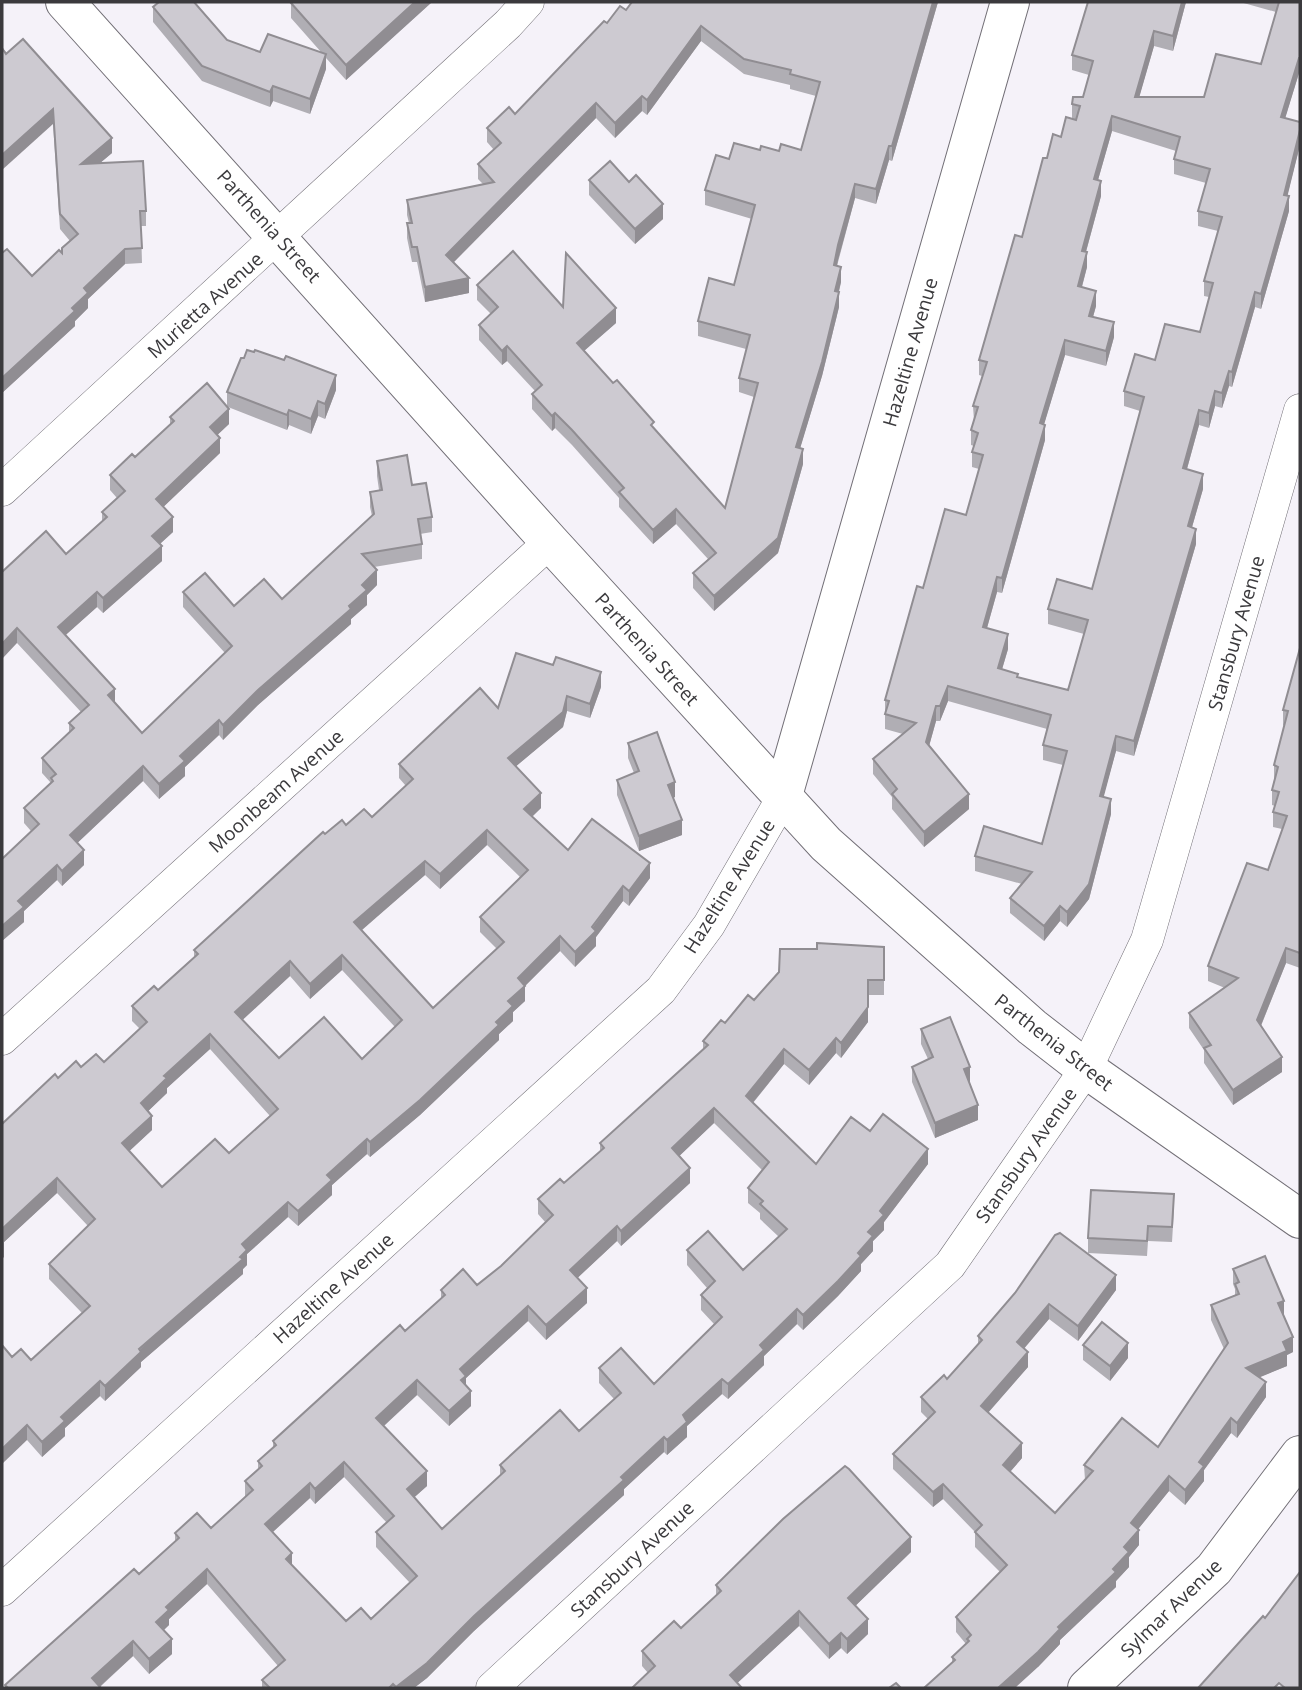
<svg xmlns="http://www.w3.org/2000/svg" width="1302" height="1690" font-family="'Open Sans',sans-serif">
  <rect width="100%" height="100%" fill="#f5f2f9"/>
  <g fill="none" stroke-linecap="round" stroke-linejoin="round">
    <defs>
      <g id="street">
        <path d="M2 490 508 24 528 2"/>
        <path d="M2 1039 550 542"/>
        <path d="M2 1590 661 990 709 925 782 799"/>
        <path d="M492 1688 950 1265 1086 1069 1147 940 1300 410"/>
      </g>
      <g id="secondary">
        <path d="M65 2 550 542 826 844 1032 1027 1086 1069 1300 1219"/>
        <path d="M782 799 1010 2"/>
        <path d="M1087 1688 1214 1569 1300 1455"/>
      </g>
    </defs>
    <!-- street casing -->
    <use href="#street" stroke="#726f76" stroke-width="33"/>
    <!-- secondary casing -->
    <use href="#secondary" stroke="#726f76" stroke-width="40"/>
    <!-- street -->
    <use href="#street" stroke="#fff" stroke-width="32"/>
    <!-- secondary -->
    <use href="#secondary" stroke="#fff" stroke-width="38"/>
  </g>
  <!-- wall -->
  <g fill="#b0aeb4" fill-rule="evenodd">
    <path d="M432 2 346 80 326 58V69L310 114 273 101 270 107 202 81 153 22V7L227 40 260 52H321L291 18V3Z"/>
    <path d="M632 2H938L892 161 889 160 876 204 855 198 837 266 841 282 839 292V307L822 376 800 448 803 464 778 553 714 611 693 588V573L708 559 676 524 653 544 619 507V498L572 445 555 428 552 431 532 409V394L535 391 507 361 502 365 479 340V325L491 314 477 300V285L563 307 616 323 584 351 725 508 754 397 739 392V378L746 349 698 336V321L734 285 752 219 705 205V190L729 159 760 150 779 151 801 150 816 96 790 89V85L744 74 701 41 647 115 642 111 615 138 596 118 454 262 469 293 425 302 417 262H412L407 238V223H409L407 215V200L483 184 478 179V164L494 150 487 142V128L515 114 607 23 626 10Z"/>
    <path d="M1088 2H1186L1173 51 1154 46 1139 97H1204L1261 64 1276 12 1240 2H1300V73H1299L1285 118 1300 122V145L1287 196 1289 211 1261 309 1255 307 1232 387 1229 386 1222 408 1215 406 1209 428 1199 425 1187 469 1203 489 1192 527 1196 544 1134 756 1116 751 1103 797 1111 814 1089 899 1067 927 1060 921 1044 941 1010 913V898L1022 884 975 871V856L1042 844 1063 765 1043 760V745L1047 729 948 701 940 721H936L929 746 969 809 924 847 892 809V797L873 774V759L903 734 885 729V700L923 588 966 515 979 469 972 467V452L974 446 971 445V430L974 421 973 406 982 376 979 375V360L1022 237 1047 158 1072 119V104L1083 97 1089 75 1072 70V55ZM1112 131 1176 151 1174 159V174L1206 183 1198 211V226L1218 231 1204 281V296L1209 297 1200 332 1155 360 1124 391V406L1140 411 1092 589 1048 609V624L1084 634 1068 690 1018 677 1002 669 1008 649 987 628 997 592 1002 593 1045 440 1044 424 1065 355 1106 366 1114 337 1093 317 1096 306 1082 287 1087 267 1086 252 1101 196 1098 180Z"/>
    <path d="M2 48 112 153 100 163 146 211V226H141L142 263 125 264 88 299V308L75 321V326L2 393V253L32 276 62 253 70 241 60 229 53 124Z"/>
    <path d="M589 180 663 219 635 244 589 195Z"/>
    <path d="M336 390 325 419 318 416 311 434 289 425 287 430 228 407 229 424 217 435 220 453 163 507 173 532 160 544 162 561 103 613 97 607 65 635 115 703 142 733 225 653 183 607V592L234 606 282 599 372 516 370 507V492L379 490 377 476V461L412 485 432 517V532L420 534 422 544V559L374 567 377 585 367 595V605L351 619V624L258 705 223 740 219 735 185 767V776L159 799 143 781 77 843 84 865 62 886 57 880 24 911V922L2 941V859L31 831 24 823V808L51 783 42 773V758L69 733V723L81 712 17 643 2 572 66 554 102 521V512L117 498 110 490V475L135 457 170 425V417L227 406V392Z"/>
    <path d="M1300 648V968L1286 963 1261 1026 1282 1072 1233 1105 1204 1063V1050L1189 1028V1013L1225 988 1208 981V966L1268 870 1282 829 1273 827V812L1275 806 1272 805V790L1274 780V765L1284 726 1283 725V710Z"/>
    <path d="M601 687 590 718 567 711 563 727 516 766 541 808 532 817 568 850 650 878 629 906 623 901 596 937V946L575 967 560 951 525 986V1001L513 1012V1021L499 1034V1040L420 1115 370 1157 367 1154 332 1185V1195L298 1226 288 1217 247 1254V1265L243 1269V1274L141 1362V1367L105 1401 100 1396 65 1428V1436L42 1457 27 1440 12 1357 31 1360 82 1313 49 1279V1264L88 1226 57 1193 4 1242V1257L2 1124 58 1078 81 1067 104 1062 140 1029 132 1021V1006L158 990 194 957V950L325 834 346 825 372 817 406 786 399 778V764L498 708ZM487 845 520 877 480 917V932L497 949 433 1008 361 930 425 875 440 889ZM342 970 395 1027 362 1059 279 1058 242 1020 290 976 310 999ZM210 1049 270 1116 229 1153 162 1187 129 1151 152 1130 148 1111 167 1093V1088Z"/>
    <path d="M628 743 675 797 673 798 682 835 639 851 617 795V780L634 773 628 758Z"/>
    <path d="M884 947V995H868V1022L841 1058 836 1053 809 1085 784 1064 753 1103 816 1164 870 1131 928 1164 884 1222V1230L873 1241V1251L861 1264V1271L838 1296 803 1330 797 1324 764 1356V1365L728 1399 722 1394 687 1426V1437L667 1455 664 1452 624 1489V1495L474 1631 427 1678 414 1688H262V1680L278 1666 207 1584 169 1619V1625L164 1630 172 1654 149 1674 133 1656 100 1687 101 1688H5V1685L139 1574 175 1541V1533L211 1528 245 1497V1481L258 1470V1461L273 1448V1441L405 1331 441 1299V1290L477 1285 501 1266 546 1223 538 1214V1199L564 1183 600 1151V1143L703 1050V1041L725 1023 817 949ZM714 1123 762 1170 748 1188V1203L760 1213V1219L779 1237 743 1270 687 1250V1265L707 1288 701 1295V1310L714 1324 654 1384 599 1368V1383L614 1399 579 1431 500 1465V1476L442 1529 414 1497 427 1486 384 1426 417 1395 449 1426 471 1406 466 1385V1378L528 1321 546 1340 587 1303 577 1278 617 1241 621 1246 690 1183 679 1156ZM344 1477 387 1523 376 1532V1547L410 1583 371 1619 346 1621 292 1565 273 1532 310 1498 315 1504Z"/>
    <path d="M921 1029 970 1082H969L978 1120 935 1138 912 1082V1067L928 1059 921 1044Z"/>
    <path d="M1174 1209 1172 1242 1148 1241 1147 1256 1088 1253V1238Z"/>
    <path d="M1233 1269 1284 1316 1293 1352 1287 1355V1366L1259 1377 1266 1397 1237 1438 1231 1433 1204 1470V1481L1185 1505 1169 1491 1138 1529 1139 1545 1129 1557V1567L1116 1581V1587L1060 1640V1644L1038 1667 952 1663V1657L966 1644 956 1632V1617L1000 1572 975 1547V1532L943 1499 933 1507 893 1469V1454L928 1419 921 1412V1397L947 1379 978 1344V1336L1015 1293 1116 1290 1078 1341 1049 1319 1024 1348 1028 1367 988 1412 1022 1458 1010 1472 1055 1513 1085 1480 1084 1465 1158 1447 1224 1349 1211 1320V1305L1235 1295V1289L1233 1284Z"/>
    <path d="M1083 1345 1128 1358 1110 1381 1083 1360Z"/>
    <path d="M911 1552 855 1606 868 1634 847 1654 841 1648 829 1659 799 1626 737 1683 648 1673 642 1666V1651L681 1628 716 1595V1585Z"/>
  </g>
  <!-- shaded-wall -->
  <g fill="#908d92">
    <path d="M415 2H432L346 80V65Z"/>
    <path d="M933 2H938L892 161V146Z"/>
    <path d="M1182 2H1186L1173 51V36Z"/>
    <path d="M701 26V41L647 115V100Z"/>
    <path d="M1154 31V46L1135 112V97Z"/>
    <path d="M326 54V69L310 114V99Z"/>
    <path d="M1299 58V73L1281 132V117Z"/>
    <path d="M273 86V101L270 107V92Z"/>
    <path d="M642 96V111L615 138V123Z"/>
    <path d="M596 103V118L446 270V255Z"/>
    <path d="M53 109V124L2 170V155Z"/>
    <path d="M1112 116V131L1094 194V179Z"/>
    <path d="M1300 130V145L1284 210V195Z"/>
    <path d="M112 138V153L81 179V164Z"/>
    <path d="M889 146V160L876 204V189Z"/>
    <path d="M1101 181V196L1082 266V251Z"/>
    <path d="M855 184V198L838 260 834 280V265L838 245Z"/>
    <path d="M1289 196V211L1261 309V294Z"/>
    <path d="M663 204V219L635 244V229Z"/>
    <path d="M125 249V264L88 299V308L75 321V326L2 393V378L72 308 84 288Z"/>
    <path d="M1087 252V267L1078 301V286Z"/>
    <path d="M841 267V282L835 306V291Z"/>
    <path d="M469 278V293L425 302V287Z"/>
    <path d="M1096 291V306L1089 331V316Z"/>
    <path d="M839 292V307L822 376 796 462V447Z"/>
    <path d="M1255 292V307L1232 387V372Z"/>
    <path d="M616 308V323L577 357V343Z"/>
    <path d="M1114 322V337L1106 366V351Z"/>
    <path d="M1065 340V355L1040 438V423Z"/>
    <path d="M507 346V361L502 365V351Z"/>
    <path d="M1229 371V386L1222 408V393Z"/>
    <path d="M336 375V390L325 419V404Z"/>
    <path d="M1215 391V406L1209 428V413Z"/>
    <path d="M318 401V416L311 434V419Z"/>
    <path d="M229 409V424L210 442V427Z"/>
    <path d="M289 410V425L287 430V415Z"/>
    <path d="M1199 410V425L1183 483V468Z"/>
    <path d="M555 413V428L552 431V416Z"/>
    <path d="M1045 425V440L1002 593V578Z"/>
    <path d="M220 438V453L156 514V499Z"/>
    <path d="M803 449V464L778 553 714 611V596Z"/>
    <path d="M1203 474V489L1188 541V526Z"/>
    <path d="M676 509V524L653 544V530Z"/>
    <path d="M173 517V532L152 551V536Z"/>
    <path d="M1196 529V544L1134 756V741Z"/>
    <path d="M162 546V561L103 613V598Z"/>
    <path d="M377 570V585L367 595V605L351 619V624L258 705 223 740V725L258 690 349 606 362 585Z"/>
    <path d="M997 577V592L983 642V627Z"/>
    <path d="M97 592V607L58 642V627Z"/>
    <path d="M17 628V643L2 659V644Z"/>
    <path d="M1008 634V649L998 683V668Z"/>
    <path d="M601 672V687L590 718V704Z"/>
    <path d="M948 686V701L940 721V706Z"/>
    <path d="M115 689V704L108 695Z"/>
    <path d="M567 696V711L563 727 508 773V758Z"/>
    <path d="M936 706V721L926 757V742Z"/>
    <path d="M219 720V735L185 767V776L159 799V784L180 756Z"/>
    <path d="M1116 736V751L1100 811V796Z"/>
    <path d="M143 766V781L70 850V835Z"/>
    <path d="M675 782V797L668 800V785Z"/>
    <path d="M541 793V808L524 824V809Z"/>
    <path d="M969 794V809L924 847V832Z"/>
    <path d="M1111 799V814L1089 899 1067 927V912Z"/>
    <path d="M682 820V835L639 851V836Z"/>
    <path d="M487 830V845L440 889V874Z"/>
    <path d="M84 850V865L62 886V871Z"/>
    <path d="M425 861V875L354 937V922Z"/>
    <path d="M650 863V878L629 906V891Z"/>
    <path d="M57 865V880L24 911V922L2 941V926L18 901Z"/>
    <path d="M623 886V901L596 937V946L575 967V952Z"/>
    <path d="M1060 906V921L1044 941V926Z"/>
    <path d="M560 936V951L518 993V978Z"/>
    <path d="M1286 948V963L1257 1035V1020Z"/>
    <path d="M342 955V970L310 999V984Z"/>
    <path d="M290 961V976L235 1027V1012Z"/>
    <path d="M868 980V1022L841 1058V1043Z"/>
    <path d="M525 986V1001L513 1012V1021L499 1034V1040L420 1115 370 1157V1142L496 1022 508 1001Z"/>
    <path d="M210 1034V1049L167 1088V1093L141 1118V1103L164 1076Z"/>
    <path d="M836 1038V1053L809 1085V1070Z"/>
    <path d="M784 1049V1064L746 1111V1096Z"/>
    <path d="M1282 1057V1072L1233 1105V1090Z"/>
    <path d="M970 1067V1082L964 1084V1069Z"/>
    <path d="M978 1105V1120L935 1138V1123Z"/>
    <path d="M714 1108V1123L672 1163V1148Z"/>
    <path d="M152 1116V1130L122 1158V1143Z"/>
    <path d="M367 1139V1154L332 1185V1195L298 1226V1211L327 1175Z"/>
    <path d="M928 1149V1164L884 1222V1230L873 1241V1251L861 1264V1271L838 1296 803 1330V1315L858 1253 880 1211Z"/>
    <path d="M690 1168V1183L621 1246V1231Z"/>
    <path d="M57 1178V1193L4 1242V1257L2 1259V1229Z"/>
    <path d="M288 1202V1217L247 1254V1265L243 1269V1274L141 1362V1367L105 1401V1386L242 1244Z"/>
    <path d="M617 1226V1241L570 1285V1270Z"/>
    <path d="M1116 1275V1290L1078 1341V1326Z"/>
    <path d="M587 1288V1303L546 1340V1325Z"/>
    <path d="M1284 1301V1316L1278 1303Z"/>
    <path d="M1049 1304V1319L1017 1357V1342Z"/>
    <path d="M528 1306V1321L466 1378V1391L461 1395 460 1369Z"/>
    <path d="M797 1309V1324L764 1356V1365L728 1399V1384L760 1345Z"/>
    <path d="M1293 1337V1352L1287 1355V1366L1246 1383V1368L1283 1342Z"/>
    <path d="M1128 1343V1358L1110 1381V1366Z"/>
    <path d="M1028 1352V1367L981 1421V1406Z"/>
    <path d="M722 1379V1394L687 1426V1437L667 1455V1440L683 1415Z"/>
    <path d="M417 1380V1395L376 1433V1418Z"/>
    <path d="M100 1381V1396L65 1428V1436L42 1457V1442L61 1417Z"/>
    <path d="M1266 1382V1397L1237 1438V1423Z"/>
    <path d="M471 1391V1406L449 1426V1411Z"/>
    <path d="M1231 1418V1433L1204 1470V1481L1185 1505V1490L1199 1462Z"/>
    <path d="M27 1425V1440L2 1464V1449Z"/>
    <path d="M664 1437V1452L624 1489V1495L474 1631 427 1678 414 1688H396V1687L474 1616Z"/>
    <path d="M1022 1443V1458L1003 1480V1465Z"/>
    <path d="M344 1462V1477L315 1504V1489Z"/>
    <path d="M427 1471V1486L407 1504V1489Z"/>
    <path d="M1169 1476V1491L1131 1538V1523Z"/>
    <path d="M310 1483V1498L265 1539V1524Z"/>
    <path d="M943 1484V1499L933 1507V1492Z"/>
    <path d="M1139 1530V1545L1129 1557V1567L1116 1581V1587L1060 1640V1644L1038 1667 1015 1688H998L1113 1569 1124 1547Z"/>
    <path d="M911 1537V1552L848 1613V1598Z"/>
    <path d="M292 1553V1568L286 1559Z"/>
    <path d="M207 1569V1584L169 1619V1625L156 1637V1622L166 1607Z"/>
    <path d="M799 1611V1626L732 1688 730 1675Z"/>
    <path d="M868 1619V1634L847 1654V1639Z"/>
    <path d="M841 1633V1648L829 1659V1644Z"/>
    <path d="M172 1639V1654L149 1674V1659Z"/>
    <path d="M133 1641V1656L98 1688 92 1678Z"/>
  </g>
  <!-- building -->
  <g fill="#cdcad1" stroke="#908d92" stroke-width="2" fill-rule="evenodd">
    <path d="M159 2H194L227 40 260 52 268 34 326 54 310 99 273 86 270 92 202 66 153 7Z"/>
    <path d="M293 2H415L346 65 291 3Z"/>
    <path d="M632 2H933L892 146H889L876 189 855 184 838 245 834 265 841 267 835 291 839 292 822 362 796 447 803 449 778 538 714 596 693 573 716 553 676 509 653 530 619 492 624 488 572 430 555 413 552 416 532 394 542 385 507 346 502 351 479 325 498 307 477 285 513 251 563 307 566 253 616 308 577 343 613 383 617 380 654 422 651 425 725 508 758 383 739 378 750 335 698 321 709 278 734 285 755 205 705 190 716 155 729 159 734 143 760 150 761 146 779 151 781 144 801 150 820 82 790 74 791 70 744 59 701 26 647 100 642 96 615 123 596 103 446 255 469 278 425 287 417 247H412L407 223H412L407 200 494 182 478 164 501 143 487 128 509 107 515 114 604 21 607 23 620 6 626 10Z"/>
    <path d="M1088 2H1182L1173 36 1154 31 1135 97H1204L1216 54 1261 64 1279 2H1300V58H1299L1281 117 1300 122V130L1284 195 1289 196 1261 294 1255 292 1232 372 1229 371 1222 393 1215 391 1209 413 1199 410 1183 468 1203 474 1188 526 1196 529 1134 741 1116 736 1100 796 1111 799 1089 884 1067 912 1060 906 1044 926 1010 898 1032 872 975 856 984 826 1042 844 1067 751 1043 745 1051 715 948 686 940 706H936L926 742 969 794 924 832 892 794 897 789 873 759 916 723 885 714 889 701 885 700 917 586 923 588 945 509 966 515 983 455 972 452 978 433 971 430 978 407 973 406 987 362 979 360 1015 235 1022 237 1043 158H1047L1053 134 1061 137 1066 117 1076 120 1080 106 1072 104 1073 97H1083L1093 61 1072 55ZM1112 116 1180 137 1174 159 1210 169 1198 211 1222 217 1204 281 1213 283 1200 332 1165 324 1155 360 1135 354 1124 391 1144 397 1092 589 1057 579 1048 609 1088 620 1068 690 1017 677 1018 674 998 668 1008 634 983 627 997 577 1002 578 1045 425 1040 423 1065 340 1106 351 1114 322 1089 316 1096 291 1078 286 1087 252 1082 251 1101 181 1094 179Z"/>
    <path d="M23 39 112 138 81 164 143 161 146 211H140L142 248 125 249 84 288 88 293 72 308 75 311 2 378V253L7 249 32 276 59 250 62 253V248L78 234 60 214 53 109 2 155V48L6 54Z"/>
    <path d="M610 161 629 182 636 175 663 204 635 229 589 180Z"/>
    <path d="M247 350 254 352 255 350 284 360 286 356 336 375 325 404 318 401 311 419 289 410 287 415 227 392 241 358H244Z"/>
    <path d="M207 383 229 409 210 427 220 438 156 499 173 517 152 536 162 546 103 598 97 592 58 627 115 689 108 695 142 733 232 646 183 592 205 573 234 606 264 579 282 599 374 514 370 492 382 490 377 461 407 455 412 485 426 483 432 517 418 519 422 544 362 554 377 570 362 585 367 590 349 606 351 609 258 690 223 725 219 720 180 756 185 761 159 784 143 766 70 835 84 850 62 871 57 865 18 901 24 907 2 926V859L39 824 24 808 53 781 51 778 56 774 42 758 74 728 69 723 89 705 17 628 2 644V572L46 531 66 554 107 517 102 512 125 491 110 475 132 454 135 457 174 421 170 417Z"/>
    <path d="M1300 648V953L1286 948 1257 1020 1282 1057 1233 1090 1204 1048 1211 1045 1189 1013 1238 978 1208 966 1247 863 1268 870 1287 816 1273 812 1279 792 1272 790 1278 767 1274 765 1288 711 1283 710Z"/>
    <path d="M516 653 553 665 556 657 601 672 590 704 567 696 563 712 508 758 541 793 524 809 568 850 592 819 650 863 629 891 623 886 592 927 596 931 575 952 560 936 518 978 525 986 508 1001 513 1006 496 1022 499 1025 420 1100 370 1142 367 1139 327 1175 332 1180 298 1211 288 1202 242 1244 247 1250 240 1257 243 1259 139 1349 141 1352 105 1386 100 1381 61 1417 65 1421 42 1442 27 1425 2 1449V1345L12 1357 21 1349 31 1360 90 1306 49 1264 95 1219 57 1178 2 1229V1124L55 1074 58 1078 76 1061 81 1067 96 1054 104 1062 147 1022 132 1006 154 986 158 990 198 954 194 950 323 832 325 834 342 820 346 825 364 809 372 817 413 779 399 764 480 688 498 708ZM487 830 528 870 480 917 504 942 433 1008 354 922 425 861 440 874ZM342 955 402 1020 362 1059 324 1017 279 1058 235 1012 290 961 310 984ZM210 1034 278 1109 229 1153 215 1139 162 1187 122 1143 152 1116 141 1103 167 1078 164 1076Z"/>
    <path d="M657 732 675 782 668 785 682 820 639 836 617 780 639 771 628 743Z"/>
    <path d="M817 943 884 947V980H868V1007L841 1043 836 1038 809 1070 784 1049 746 1096 816 1164 851 1117 870 1131 883 1114 928 1149 880 1211 884 1215 868 1232 873 1236 858 1253 861 1256 838 1281 803 1315 797 1309 760 1345 764 1350 728 1384 722 1379 683 1415 687 1422 667 1440 664 1437 621 1477 624 1480 474 1616 427 1663 396 1687 393 1684 389 1688H270L262 1680 285 1660 207 1569 166 1607 169 1610 156 1622 172 1639 149 1659 133 1641 92 1678 101 1688H8L5 1685 134 1569 139 1574 179 1538 175 1533 197 1513 211 1528 253 1490 245 1481 262 1466 258 1461 276 1445 273 1441 400 1325 405 1331 445 1295 441 1290 463 1269 477 1285 501 1266 553 1215 538 1199 560 1179 564 1183 604 1148 600 1143 708 1045 703 1041 721 1020 725 1023 748 995 754 1000 779 972 780 949H817ZM714 1108 769 1162 748 1188 763 1201 760 1204 787 1229 743 1270 708 1231 687 1250 715 1281 701 1295 722 1317 654 1384 621 1348 599 1368 621 1393 579 1431 560 1410 500 1465 505 1471 442 1529 407 1489 427 1471 376 1418 417 1380 449 1411 471 1391 461 1380 466 1376 460 1369 528 1306 546 1325 587 1288 570 1270 617 1226 621 1231 690 1168 672 1148ZM344 1462 394 1516 376 1532 417 1576 371 1619 361 1608 346 1621 286 1559 292 1553 265 1524 310 1483 315 1489Z"/>
    <path d="M950 1017 970 1067 964 1069 978 1105 935 1123 912 1067 933 1057 921 1029Z"/>
    <path d="M1091 1190 1174 1194 1172 1227 1148 1226 1147 1241 1088 1238Z"/>
    <path d="M1060 1233 1116 1275 1078 1326 1049 1304 1017 1342 1028 1352 981 1406 1022 1443 1003 1465 1055 1513 1093 1471 1084 1465 1122 1418 1158 1447 1228 1343 1211 1305 1239 1294 1235 1284 1239 1282 1233 1269 1265 1256 1284 1301 1278 1303 1293 1337 1283 1342 1287 1351 1246 1368 1266 1382 1237 1423 1231 1418 1199 1462 1204 1466 1185 1490 1169 1476 1131 1523 1139 1530 1124 1547 1129 1552 1113 1569 1116 1572 1058 1627 1060 1629 1038 1652 998 1688H924L955 1660 952 1657 969 1641 967 1639 971 1635 956 1617 1007 1565 975 1532 982 1525 943 1484 933 1492 893 1454 935 1412 921 1397 944 1375 947 1379 982 1340 978 1336 1015 1293 1055 1235Z"/>
    <path d="M1102 1322 1128 1343 1110 1366 1083 1345Z"/>
    <path d="M845 1466 849 1469 911 1537 848 1598 868 1619 847 1639 841 1633 829 1644 799 1611 730 1675 742 1688H632L655 1666 642 1651 674 1621 681 1628 721 1591 716 1585 783 1519Z"/>
    <path d="M1300 1572V1688H1285L1279 1683 1274 1688H1198L1263 1616 1265 1618Z"/>
    <path d="M896 1683 901 1688H889Z"/>
  </g>
  <g text-anchor="middle" stroke-width="5" stroke-linejoin="round" paint-order="stroke">
    <!-- street labels -->
    <g font-size="19" fill="#3b3a3d" stroke="#fff">
      <text transform="translate(269 226) rotate(48)" y="7">Parthenia Street</text>
      <text transform="translate(205 305) rotate(-42)" y="7">Murietta Avenue</text>
      <text transform="translate(910 352) rotate(-74)" y="7">Hazeltine Avenue</text>
      <text transform="translate(1236 633) rotate(-74)" y="7">Stansbury Avenue</text>
      <text transform="translate(647 649) rotate(48)" y="7">Parthenia Street</text>
      <text transform="translate(276 791) rotate(-42)" y="7">Moonbeam Avenue</text>
      <text transform="translate(729 886) rotate(-58)" y="7">Hazeltine Avenue</text>
      <text transform="translate(1054 1042) rotate(38)" y="7">Parthenia Street</text>
      <text transform="translate(1026 1155) rotate(-55)" y="7">Stansbury Avenue</text>
      <text transform="translate(333 1288) rotate(-42)" y="7">Hazeltine Avenue</text>
      <text transform="translate(632 1559) rotate(-43)" y="7">Stansbury Avenue</text>
      <text transform="translate(1171 1608) rotate(-44)" y="7">Sylmar Avenue</text>
    </g>
  </g>
  <!-- border -->
  <rect width="1302" height="1690" fill="none" stroke="#3b3a3d" stroke-width="7"/>
</svg>
